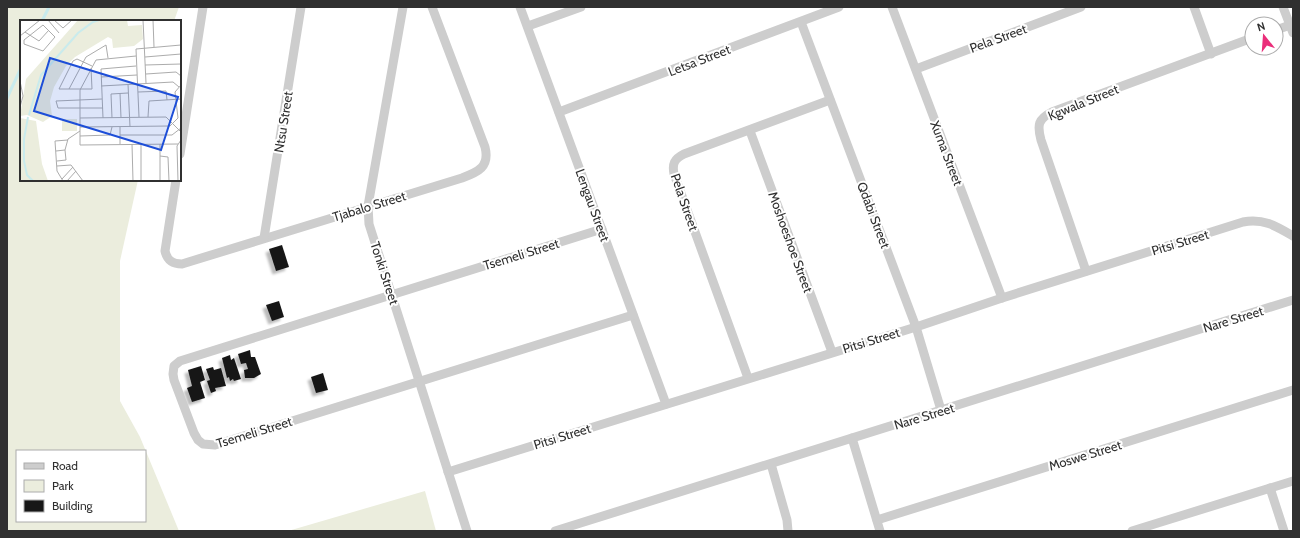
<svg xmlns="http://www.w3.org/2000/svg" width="1300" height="538" font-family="Cabin,sans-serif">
  <defs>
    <filter id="shadow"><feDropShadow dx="-3.5" dy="3.5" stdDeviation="1" flood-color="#0004"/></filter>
  </defs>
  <rect width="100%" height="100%" fill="#fff"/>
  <!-- green -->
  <g fill="#ebeddd" fill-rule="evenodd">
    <path d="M7 7H179L174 21H21V180H138L120 261V401L140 437 179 531H7ZM17 451H145V521H17Z"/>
    <path d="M425 491 436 531H288Z"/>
  </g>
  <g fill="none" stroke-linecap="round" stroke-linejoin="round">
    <!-- stream -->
    <g stroke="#c9ebed" stroke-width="3">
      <path d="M42 21 49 7"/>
      <path d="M7 98 21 68"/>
    </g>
  </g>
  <!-- building -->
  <g fill="#171717" filter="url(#shadow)">
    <path d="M282 245 289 267 276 271 269 249Z"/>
    <path d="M279 301 284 317 272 321 266 305Z"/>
    <path d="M250 350 251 357H255L261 374 254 378H245L244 370 248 369 246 363 241 364 238 354Z"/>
    <path d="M230 355 231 360 234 358 241 379 234 381 233 379 230 381 229 377 227 378 222 358Z"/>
    <path d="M201 366 205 380 200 382 205 398 192 402 187 388 192 386 188 370Z"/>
    <path d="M213 367 214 370 221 368 226 386 215 388 216 391 211 393 207 381 210 380 206 369Z"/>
    <path d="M323 373 328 390 316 393 311 377Z"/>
  </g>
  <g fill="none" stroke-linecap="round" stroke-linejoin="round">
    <!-- minor -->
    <g stroke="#cdcdcd" stroke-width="9">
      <path d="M403 7 368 206 369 224 467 531"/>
      <path d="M520 7 666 404"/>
      <path d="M892 7 1002 298"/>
      <path d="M1194 7 1211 54"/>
      <path d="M1283 7 1293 33"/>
      <path d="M801 22 916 327 941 410"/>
      <path d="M528 26 581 7"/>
      <path d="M1276 30 1293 24"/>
      <path d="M916 69 1081 7"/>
      <path d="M559 112 839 7"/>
      <path d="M750 131 832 352"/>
      <path d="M180 154 203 7"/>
      <path d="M176 180 165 251C167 260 172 264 182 264L462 178C478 172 490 167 485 147L432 7"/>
      <path d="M602 229 180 361 174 366 173 374 174 380 194 433 198 440 203 444 215 445 633 315"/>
      <path d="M264 238 301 7"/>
      <path d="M1086 271 1041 140C1037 125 1038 119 1052 112L1252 38"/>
      <path d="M748 378 674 174C672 164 674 159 684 154L830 100"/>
      <path d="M852 438 880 531"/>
      <path d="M771 464 787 520 788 531"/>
      <path d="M448 472 916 327 1002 298 1243 222C1263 218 1276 226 1293 236"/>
      <path d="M1270 488 1284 531"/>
      <path d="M877 520 1293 390"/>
      <path d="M555 531 1293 300"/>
      <path d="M1132 531 1293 481"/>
    </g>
  </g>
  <g text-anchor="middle" stroke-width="4" stroke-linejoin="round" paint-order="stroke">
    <!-- street labels -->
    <g font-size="13" fill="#303030" stroke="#fff">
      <text transform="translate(998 38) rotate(-20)" y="5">Pela Street</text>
      <text transform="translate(699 60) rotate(-21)" y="5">Letsa Street</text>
      <text transform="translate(1083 102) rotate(-22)" y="5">Kgwala Street</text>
      <text transform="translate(283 122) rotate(-81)" y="5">Ntsu Street</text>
      <text transform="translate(947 153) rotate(69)" y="5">Xuma Street</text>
      <text transform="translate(685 202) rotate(71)" y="5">Pela Street</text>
      <text transform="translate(593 205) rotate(70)" y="5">Lengau Street</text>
      <text transform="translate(369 206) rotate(-17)" y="5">Tjabalo Street</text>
      <text transform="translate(874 215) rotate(69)" y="5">Qdabi Street</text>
      <text transform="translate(791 242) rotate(70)" y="5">Moshoeshoe Street</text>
      <text transform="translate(1180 242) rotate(-17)" y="5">Pitsi Street</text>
      <text transform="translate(521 254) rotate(-17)" y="5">Tsemeli Street</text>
      <text transform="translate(385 273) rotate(72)" y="5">Tonki Street</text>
      <text transform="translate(1233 319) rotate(-17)" y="5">Nare Street</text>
      <text transform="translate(871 340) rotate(-17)" y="5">Pitsi Street</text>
      <text transform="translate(924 416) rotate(-17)" y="5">Nare Street</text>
      <text transform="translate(254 432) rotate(-17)" y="5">Tsemeli Street</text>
      <text transform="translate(562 436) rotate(-17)" y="5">Pitsi Street</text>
      <text transform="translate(1085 455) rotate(-17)" y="5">Moswe Street</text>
    </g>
  </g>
  <!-- overview -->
  <g transform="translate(20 20)">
    <rect width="161" height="161" fill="#fff"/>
    <path d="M58 0H107L108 6 122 5 123 19 114 26 93 28 92 19 88 17 55 37 46 46 34 67 30 81 32 96 23 102 7 95 0 96 6 59ZM0 98 16 101 22 144 28 161H2L0 157ZM42 99H57V111H42Z" fill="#ebeddd"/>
    <path fill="none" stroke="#c9ebed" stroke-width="2" d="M9 95 21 55 58 13 73 2 79 0M8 97 4 119V141L7 155 13 161"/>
    <path fill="none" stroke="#acacac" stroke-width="1" d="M28 0 39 13M34 0 43 8 52 0M123 0 126 63M133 0 134 27M23 5 35 17 23 31 4 24V20ZM5 12 19 21 29 10M0 16 20 0M116 36 76 40 60 70V125L158 124M125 37 161 34M125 45 161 44M71 48 72 69H39L53 41 57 39 72 46M126 54 156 52 161 56M81 57 117 55M0 61 3 76 0 87M108 64 110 107M81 66 153 62 159 67M49 69 66 37 86 25 88 38M118 72 146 71 147 80M100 73 101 98M82 79 36 81 38 88H83M119 97 116 29 161 25M128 97 129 81 161 79M60 98 146 97 161 112M83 98 81 49 116 46M92 98 91 74 108 73M60 107 150 106 158 98 155 72 161 65M100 115H152L161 108M60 116 90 115 92 107M100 124V107M112 124 113 161M121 124V161M140 124V161M45 130 48 119 60 111M36 131 45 130 46 140 37 141M140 136 148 137 149 161M37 146 51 145 63 161M42 159 53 147M43 161 37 151 35 121 48 120M47 161 56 151M158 161 157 126 161 120"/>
    <path fill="#1d4ed8" fill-opacity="0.15" stroke="#1d4ed8" stroke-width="2" d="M30 38 158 77 141 130 14 91Z"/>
    <rect width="161" height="161" fill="none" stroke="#303030" stroke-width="2"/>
  </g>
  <!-- border -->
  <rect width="1300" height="538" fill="none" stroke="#303030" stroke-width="16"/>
  <!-- legend -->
  <rect x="16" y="450" width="130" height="72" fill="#ffffff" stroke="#acacac"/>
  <rect x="24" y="463" width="20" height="6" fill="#cdcdcd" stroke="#acacac"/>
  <text x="52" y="470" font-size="12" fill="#303030">Road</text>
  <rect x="24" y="480" width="20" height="12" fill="#ebeddd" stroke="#acacac"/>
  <text x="52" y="490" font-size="12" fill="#303030">Park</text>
  <rect x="24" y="500" width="20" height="12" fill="#171717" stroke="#acacac"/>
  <text x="52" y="510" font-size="12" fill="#303030">Building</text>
  <!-- north arrow -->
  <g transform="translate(1264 36) rotate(343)"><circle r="19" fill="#ffffff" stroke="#acacac"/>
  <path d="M0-3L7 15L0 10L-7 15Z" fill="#ea2e7a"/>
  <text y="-6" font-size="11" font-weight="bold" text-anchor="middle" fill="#303030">N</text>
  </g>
</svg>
